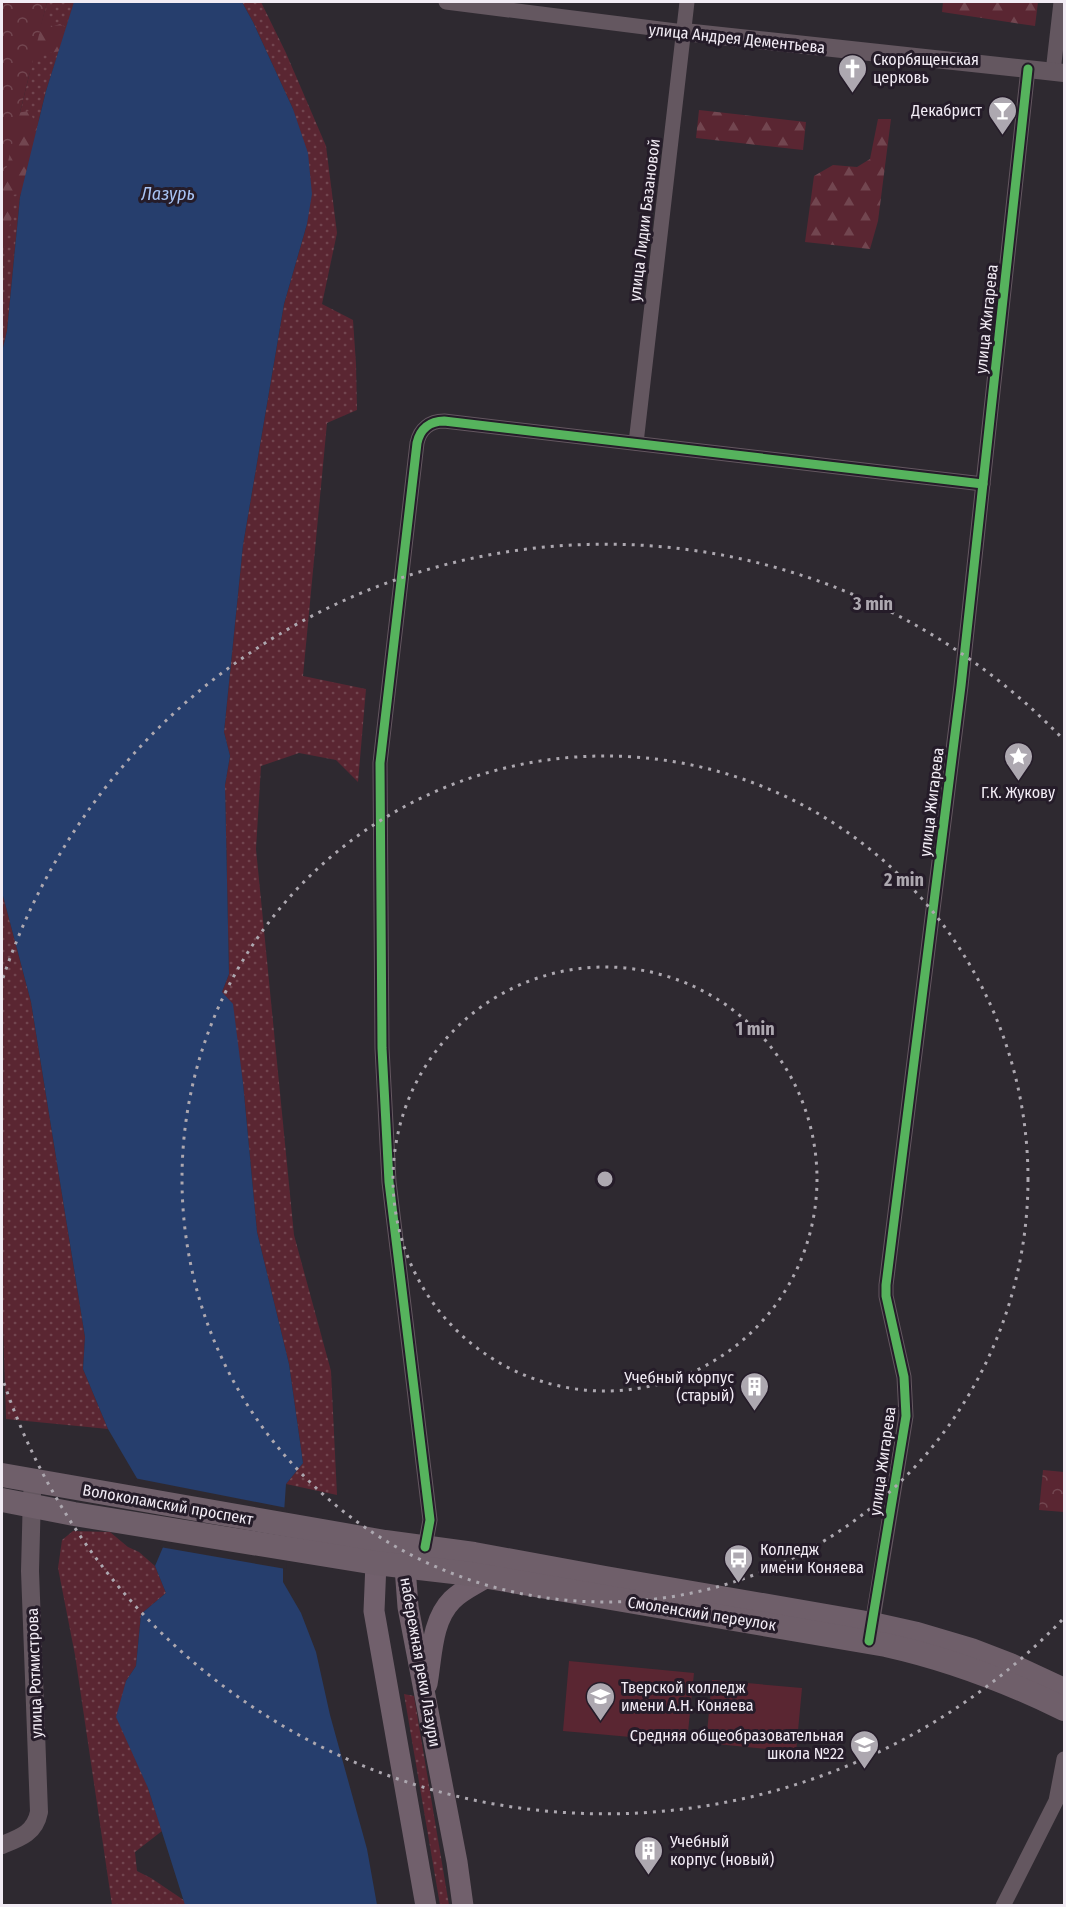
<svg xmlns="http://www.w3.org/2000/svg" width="1066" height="1907" font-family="'Fira Sans Condensed',sans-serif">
  <defs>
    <pattern id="grass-dots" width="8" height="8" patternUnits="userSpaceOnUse" patternTransform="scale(1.5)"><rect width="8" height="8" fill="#5a2632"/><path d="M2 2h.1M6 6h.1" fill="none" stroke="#724650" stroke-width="1.8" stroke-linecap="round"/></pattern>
    <pattern id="forest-firs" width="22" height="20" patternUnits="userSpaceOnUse" patternTransform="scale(1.5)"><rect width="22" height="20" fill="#5a2632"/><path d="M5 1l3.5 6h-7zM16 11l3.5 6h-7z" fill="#724650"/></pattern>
    <pattern id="park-crowns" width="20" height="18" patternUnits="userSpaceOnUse" patternTransform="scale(1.5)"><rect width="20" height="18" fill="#5a2632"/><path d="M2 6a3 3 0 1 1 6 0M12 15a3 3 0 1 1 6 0" fill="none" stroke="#724650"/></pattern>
  </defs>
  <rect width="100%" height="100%" fill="#2e2930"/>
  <!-- grass -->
  <g fill="url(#grass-dots)">
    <path d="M47 2H74V4L46 91 20 197 7 331 2 352V186Z"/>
    <path d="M242 2H261L286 53 326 146 337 233 322 304 353 320 356 364 357 410 327 423 303 676 366 689 358 782 336 760 299 753 261 766 256 849 294 1235 331 1371 337 1495 286 1484 303 1463 289 1364 257 1232 243 1083 222 992 229 974 225 785 230 756 224 732 243 545 284 304 307 224 293 109 253 22Z"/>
    <path d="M2 892 31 1002 85 1337 83 1369 108 1429 6 1419 2 1293Z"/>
    <path d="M73 1531 110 1532 128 1547 139 1552 155 1566 166 1593 141 1614 136 1666 126 1681 148 1788 162 1831 135 1852 137 1871 151 1878 185 1901V1905H112L75 1655 58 1568 62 1540Z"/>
    <path d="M404 1694 414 1696 449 1905H440Z"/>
  </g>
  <!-- forest -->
  <g fill="url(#forest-firs)">
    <path d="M943 2H1038L1035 26 942 12Z"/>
    <path d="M46 7 51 27 60 24 70 30 66 50C59 52 47 52 42 55 32 62 30 75 24 84Z"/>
    <path d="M699 110 806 122 803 150 696 138Z"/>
    <path d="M30 111 34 121 46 123 28 193 12 195V217L2 255V118L15 113Z"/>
    <path d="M878 119H891L878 221 870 249 805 242 814 176 833 165 857 167 870 159Z"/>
  </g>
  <!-- park -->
  <g fill="url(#park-crowns)">
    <path d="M2 2H47L2 186Z"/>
    <path d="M1043 1470 1064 1472V1512L1039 1510Z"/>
  </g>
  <!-- pitch -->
  <g fill="#5a2632">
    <path d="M569 1661 694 1673 687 1742 563 1731Z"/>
    <path d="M712 1680 802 1688 796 1752 706 1743Z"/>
  </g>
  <!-- water -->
  <path fill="#263e6d" d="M74 2H242L253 22 293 109 308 153 312 194 307 224 284 304 243 545 224 732 230 756 225 785 229 974 222 992 233 1004 243 1083 257 1232 289 1364 303 1463 286 1484 283 1527V1582L301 1613 316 1652 330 1715 367 1849 377 1905H185L148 1788 116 1717 126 1681 136 1666 141 1614 166 1593 155 1566 169 1533 108 1429 83 1369 85 1337 31 1002 2 892V352L7 331 20 197 46 91Z"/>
  <!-- pier -->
  <path fill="#2e2930" d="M134 1478 287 1508 286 1569 160 1547 166 1533Z"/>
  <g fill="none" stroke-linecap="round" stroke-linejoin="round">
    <!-- minor -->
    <g stroke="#645760" stroke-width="15">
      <path d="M446 2 684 32"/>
      <path d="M1053 72 1061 2"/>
      <path d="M636 443 687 2"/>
      <path d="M425 1547 430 1520 389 1182 382 1048 380 763 417 443C420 429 430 421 444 421L983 484"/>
      <path d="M871 1631 906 1416 904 1377 886 1296V1285L961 686 1028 69"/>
      <path d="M1003 1906 1056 1801 1064 1759"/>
    </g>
    <!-- tertiary -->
    <g stroke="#645760" stroke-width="18">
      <path d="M684 32 1064 73"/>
      <path d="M2 1845C20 1838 35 1833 39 1812L30 1571 32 1493"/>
    </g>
    <!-- secondary -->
    <g stroke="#71606c" stroke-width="21">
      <path d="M427 1684C432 1657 431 1621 452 1600 462 1590 476 1584 487 1577"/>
      <path d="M426 1906 374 1611 376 1563 385 1542 405 1567 408 1607 457 1862 463 1906"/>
    </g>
    <!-- primary -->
    <g stroke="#6f5f6a" stroke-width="24">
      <path d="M2 1475 385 1542 474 1554 605 1578 872 1624 917 1634 971 1650 1010 1665 1064 1690"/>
      <path d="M2 1500 74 1514 376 1563 471 1574 886 1645C949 1659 1007 1681 1064 1709"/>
    </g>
    <defs>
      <g id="cycleway">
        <path d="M425 1547 430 1520 389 1182 382 1048 380 763 417 443C420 429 430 421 444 421L983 484"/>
        <path d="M869 1641 906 1416 904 1377 886 1296V1285L961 686 1028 69"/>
      </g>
    </defs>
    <!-- cycleway casing -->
    <use href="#cycleway" stroke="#251c29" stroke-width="13"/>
    <!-- cycleway -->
    <use href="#cycleway" stroke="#56b35d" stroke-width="9"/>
  </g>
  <!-- distance rings -->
  <g fill="none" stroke="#ada8b0" stroke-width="3" stroke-dasharray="3 6">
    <circle cx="605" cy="1179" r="212"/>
    <circle cx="605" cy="1179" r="423"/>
    <path d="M1062 1620A635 635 0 0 1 3 1380M3 978A635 635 0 0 1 1062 738"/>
  </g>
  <!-- icons -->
  <defs>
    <symbol id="church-pin" viewBox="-11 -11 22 30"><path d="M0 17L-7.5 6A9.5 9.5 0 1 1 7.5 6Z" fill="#ada8b0" stroke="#251c29"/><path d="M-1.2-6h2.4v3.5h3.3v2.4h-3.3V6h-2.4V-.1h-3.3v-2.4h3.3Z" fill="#fff"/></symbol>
    <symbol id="bar-pin" viewBox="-11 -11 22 30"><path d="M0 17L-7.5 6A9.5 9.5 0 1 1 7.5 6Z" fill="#ada8b0" stroke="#251c29"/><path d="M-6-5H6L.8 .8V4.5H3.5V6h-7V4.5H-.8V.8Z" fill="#fff"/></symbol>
    <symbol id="sight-pin" viewBox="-11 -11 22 30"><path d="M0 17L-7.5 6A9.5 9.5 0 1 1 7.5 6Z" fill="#ada8b0" stroke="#251c29"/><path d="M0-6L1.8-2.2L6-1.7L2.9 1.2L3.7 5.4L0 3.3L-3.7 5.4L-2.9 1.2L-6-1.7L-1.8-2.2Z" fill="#fff"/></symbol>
    <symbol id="building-pin" viewBox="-11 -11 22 30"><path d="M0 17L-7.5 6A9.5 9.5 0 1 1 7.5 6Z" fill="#ada8b0" stroke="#251c29"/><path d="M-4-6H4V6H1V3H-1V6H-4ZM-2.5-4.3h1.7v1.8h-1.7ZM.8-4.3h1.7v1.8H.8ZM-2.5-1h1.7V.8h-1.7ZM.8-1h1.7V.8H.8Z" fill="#fff"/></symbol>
    <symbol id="bus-pin" viewBox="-11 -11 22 30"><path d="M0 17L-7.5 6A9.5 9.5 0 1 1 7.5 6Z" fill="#ada8b0" stroke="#251c29"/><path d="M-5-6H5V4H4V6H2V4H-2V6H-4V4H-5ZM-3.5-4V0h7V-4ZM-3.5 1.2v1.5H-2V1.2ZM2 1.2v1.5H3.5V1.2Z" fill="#fff"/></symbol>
    <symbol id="university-pin" viewBox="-11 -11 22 30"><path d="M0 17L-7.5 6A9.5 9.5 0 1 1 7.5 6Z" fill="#ada8b0" stroke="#251c29"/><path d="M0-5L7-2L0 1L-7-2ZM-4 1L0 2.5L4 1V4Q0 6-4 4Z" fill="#fff"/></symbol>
    <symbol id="school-pin" viewBox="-11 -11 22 30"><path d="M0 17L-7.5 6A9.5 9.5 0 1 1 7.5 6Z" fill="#ada8b0" stroke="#251c29"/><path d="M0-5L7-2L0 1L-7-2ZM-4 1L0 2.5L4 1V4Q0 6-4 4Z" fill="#fff"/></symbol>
  </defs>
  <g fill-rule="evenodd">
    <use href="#church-pin" x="836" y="52" width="33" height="45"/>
    <use href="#bar-pin" x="986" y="94" width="33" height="45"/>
    <use href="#sight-pin" x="1002" y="740" width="33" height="45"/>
    <use href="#building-pin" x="738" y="1370" width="33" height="45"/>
    <use href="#bus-pin" x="722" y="1542" width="33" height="45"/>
    <use href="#university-pin" x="584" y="1680" width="33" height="45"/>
    <use href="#school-pin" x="848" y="1728" width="33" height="45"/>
    <use href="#building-pin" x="632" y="1834" width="33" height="45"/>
  </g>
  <g text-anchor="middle" stroke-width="6" stroke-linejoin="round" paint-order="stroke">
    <!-- street labels -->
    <g font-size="16" fill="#f2ecf5" stroke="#251c29">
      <text transform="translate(737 38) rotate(6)" y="6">улица Андрея Дементьева</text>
      <text transform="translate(644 220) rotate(-83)" y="6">улица Лидии Базановой</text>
      <text transform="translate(986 319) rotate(-84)" y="6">улица Жигарева</text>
      <text transform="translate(931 802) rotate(-83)" y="6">улица Жигарева</text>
      <text transform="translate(882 1461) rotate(-82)" y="6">улица Жигарева</text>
      <text transform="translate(168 1504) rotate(10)" y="6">Волоколамский проспект</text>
      <text transform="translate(702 1613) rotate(9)" y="6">Смоленский переулок</text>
      <text transform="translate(421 1662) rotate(80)" y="6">набережная реки Лазури</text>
      <text transform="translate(34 1673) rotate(-92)" y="6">улица Ротмистрова</text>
    </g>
    <!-- poi labels -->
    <g font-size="16" fill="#f2ecf5" stroke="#251c29" text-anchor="start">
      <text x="873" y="65">Скорбященская<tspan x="873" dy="18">церковь</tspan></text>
      <text x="982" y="116" text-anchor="end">Декабрист</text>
      <text x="1018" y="798" text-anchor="middle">Г.К. Жукову</text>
      <text x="734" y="1383" text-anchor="end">Учебный корпус<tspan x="734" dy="18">(старый)</tspan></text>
      <text x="760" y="1555">Колледж<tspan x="760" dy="18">имени Коняева</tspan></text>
      <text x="621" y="1693">Тверской колледж<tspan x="621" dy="18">имени А.Н. Коняева</tspan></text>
      <text x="844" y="1741" text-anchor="end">Средняя общеобразовательная<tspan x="844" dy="18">школа №22</tspan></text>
      <text x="670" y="1847">Учебный<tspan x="670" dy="18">корпус (новый)</tspan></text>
    </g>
    <!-- water labels -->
    <g font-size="18" font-style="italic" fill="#a8c3f3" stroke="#251c29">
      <text x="168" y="200">Лазурь</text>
    </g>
  </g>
  <circle cx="605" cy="1179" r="9" fill="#ada8b0" stroke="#251c29" stroke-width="3"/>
  <g font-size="18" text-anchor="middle" font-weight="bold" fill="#ada8b0" stroke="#251c29" stroke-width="6" stroke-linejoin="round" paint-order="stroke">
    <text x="873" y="610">3 min</text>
    <text x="904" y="886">2 min</text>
    <text x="755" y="1035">1 min</text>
  </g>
  <!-- border -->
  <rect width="1066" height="1907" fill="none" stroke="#f2ecf5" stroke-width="6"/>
</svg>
